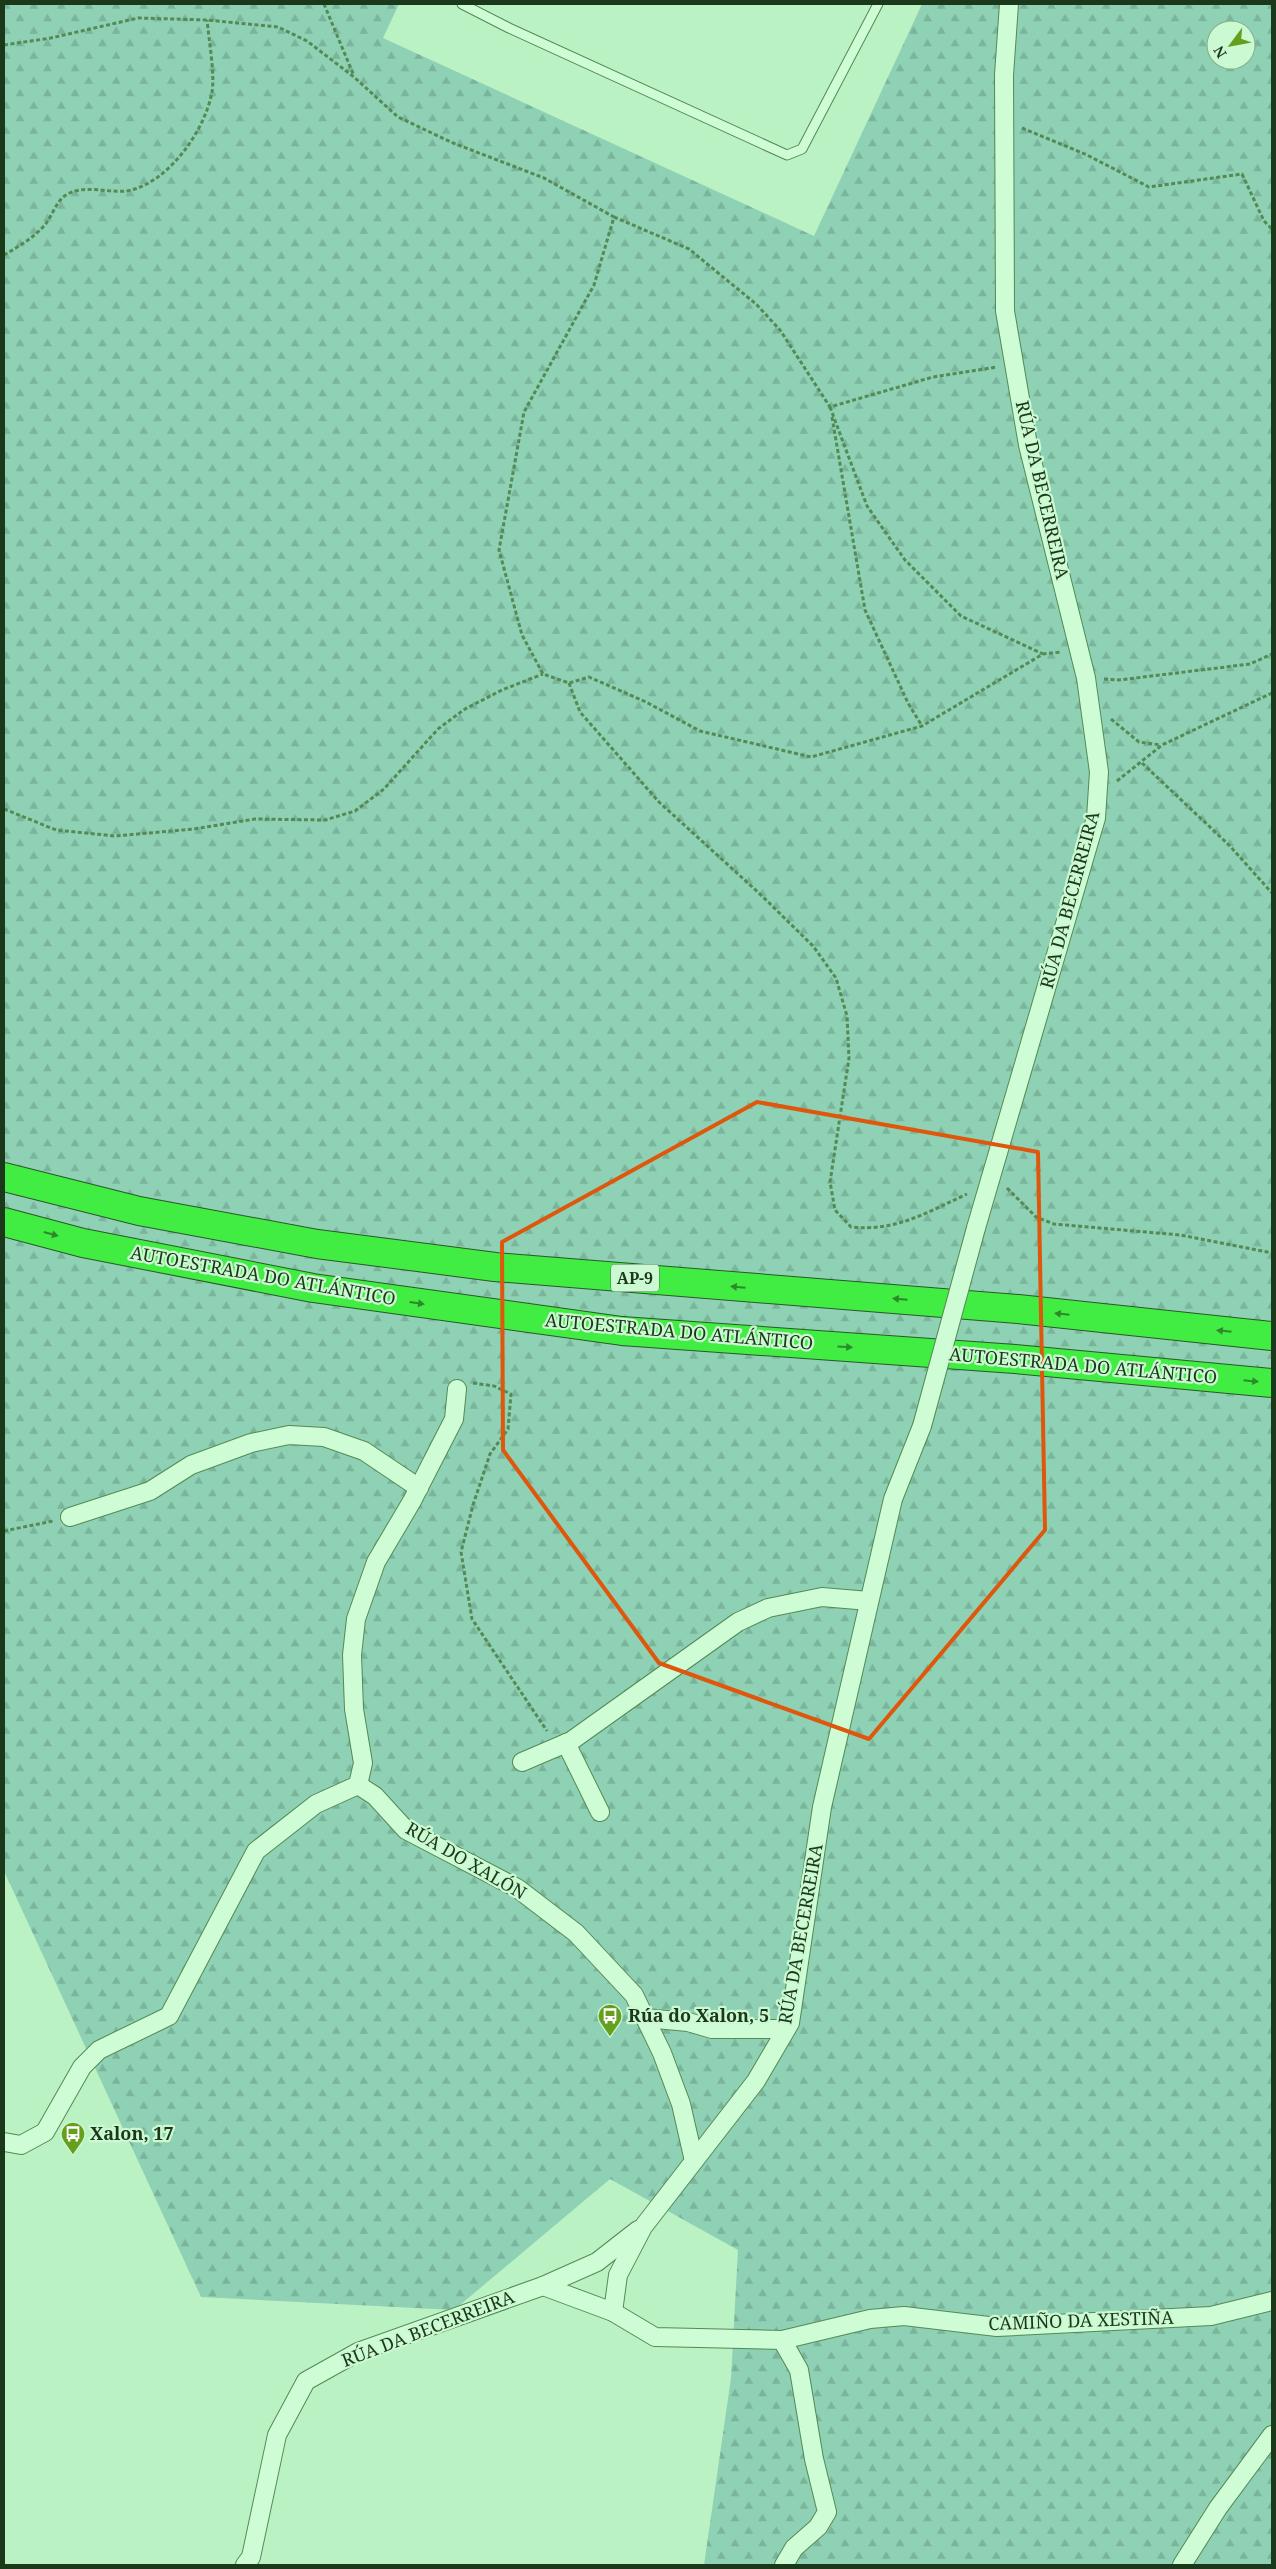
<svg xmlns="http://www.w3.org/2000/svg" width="1276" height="2569" font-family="'Noto Serif',serif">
  <defs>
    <pattern id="forest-firs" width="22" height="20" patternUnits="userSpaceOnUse" patternTransform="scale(1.25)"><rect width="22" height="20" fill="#8ed1b4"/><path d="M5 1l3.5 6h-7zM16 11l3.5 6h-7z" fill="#7ab49a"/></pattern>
  </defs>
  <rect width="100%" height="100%" fill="#bbf2c3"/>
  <!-- forest -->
  <path fill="url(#forest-firs)" fill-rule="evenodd" d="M4 4H399L383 38 814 236 922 4H1272V2565H704L731 2378 738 2250 610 2179 454 2310 201 2297 4 1871ZM1216 30H1246V60H1216Z"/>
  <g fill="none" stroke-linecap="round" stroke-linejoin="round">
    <defs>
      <path id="lane" d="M462 4 509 28 787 155 802 149 878 4"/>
      <g id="street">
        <path d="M976 1228 1096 818 1099 772 1086 678 1028 445 1005 311 1004 75 1009 4"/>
        <path d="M70 1517 150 1491 191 1465 251 1443 289 1435 324 1437 364 1451 419 1488"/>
        <path d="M566 1743 600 1812"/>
        <path d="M522 1762 571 1741 738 1622 768 1608 822 1597 869 1601"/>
        <path d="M358 1785 363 1763 354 1709 352 1655 356 1619 376 1562 412 1501 454 1419 457 1389"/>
        <path d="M645 2018 688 2022 712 2029H786"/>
        <path d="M4 2142 21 2145 45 2132 82 2067 99 2050 169 2016 256 1851 316 1804 358 1785 375 1796 406 1830 517 1888 576 1933 634 1995 662 2053 681 2104 694 2161"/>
        <path d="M543 2286 613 2312 655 2337 782 2340 870 2319 904 2316 997 2327 1211 2316 1272 2301"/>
        <path d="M613 2312 618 2275 643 2227 756 2081 790 2023 822 1807 893 1499 922 1426"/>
        <path d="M782 2340 799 2370 814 2459 827 2512 818 2527 794 2548 784 2565"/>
        <path d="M245 2565 251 2557 277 2435 306 2381 358 2352 543 2286 597 2262 638 2230"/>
        <path d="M1182 2565 1218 2508 1272 2435"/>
      </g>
      <g id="highway">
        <path d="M4 1177 139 1211 317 1244 495 1267 1018 1309 1272 1336"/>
        <path d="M4 1222 83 1243 313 1288 622 1331 1015 1359 1272 1383"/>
      </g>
    </defs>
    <!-- lane casing -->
    <use href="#lane" stroke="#548a53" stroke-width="11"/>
    <!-- street casing -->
    <use href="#street" stroke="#548a53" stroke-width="20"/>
    <!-- highway casing -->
    <use href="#highway" stroke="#2c5728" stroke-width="30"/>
    <!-- path -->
    <g stroke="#548a53" stroke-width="3" stroke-dasharray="4 2.5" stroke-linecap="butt">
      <path d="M324 4 354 76"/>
      <path d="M4 45 51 38 138 18 207 20 278 27 307 41 354 77 398 117 453 143 544 178 614 217 594 285 524 412 499 550 522 635 543 674 569 683 589 677 646 702 700 731 811 757 922 726 1043 654 1061 652"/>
      <path d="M1022 128 1087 155 1149 187 1242 174 1264 221 1272 229"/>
      <path d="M614 217 689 249 756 304 780 330 830 407 933 377 997 367"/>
      <path d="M4 255C18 247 33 238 44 226 52 217 56 201 66 195 84 184 106 193 126 191 167 185 205 131 212 92 215 75 209 40 207 20"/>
      <path d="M830 407 867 506 905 560 961 616 1043 654"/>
      <path d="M832 417 865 610 908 703 922 726"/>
      <path d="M1104 679 1119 680 1250 664 1272 654"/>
      <path d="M569 683 580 712 659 802 760 894 813 946 836 978 847 1016 849 1058 830 1182 835 1210 851 1227C895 1232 928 1212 967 1194"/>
      <path d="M1111 719 1139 742 1161 745"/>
      <path d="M1142 763 1229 845 1272 893"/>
      <path d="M1117 781 1162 745 1272 693"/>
      <path d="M4 809 56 830 115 836 194 829 255 819 325 820 355 811 384 789 438 729 465 709 502 690 543 674"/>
      <path d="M1007 1188 1036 1217 1054 1224 1180 1235 1272 1253"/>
      <path d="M473 1383 494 1386 511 1394 508 1429 490 1454 473 1505 461 1552 472 1619 547 1731"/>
      <path d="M4 1531 53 1521"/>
    </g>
    <!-- lane -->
    <use href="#lane" stroke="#cefcd5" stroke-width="9"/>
    <!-- street -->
    <use href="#street" stroke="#cefcd5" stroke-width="18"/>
    <!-- highway -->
    <use href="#highway" stroke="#41ec43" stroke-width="28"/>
    <defs>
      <path id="street-bridge" d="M922 1426 976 1228"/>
    </defs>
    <!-- street-bridge casing -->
    <use href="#street-bridge" stroke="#548a53" stroke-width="20" stroke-linecap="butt"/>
    <!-- street-bridge -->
    <use href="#street-bridge" stroke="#cefcd5" stroke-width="18"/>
  </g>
  <!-- one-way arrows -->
  <defs><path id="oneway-solid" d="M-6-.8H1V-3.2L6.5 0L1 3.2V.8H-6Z" transform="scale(1.25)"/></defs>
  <g fill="#2d892c">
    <use href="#oneway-solid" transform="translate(51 1234) rotate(15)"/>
    <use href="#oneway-solid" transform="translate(738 1287) rotate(-175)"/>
    <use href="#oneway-solid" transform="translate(900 1299) rotate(-175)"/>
    <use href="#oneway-solid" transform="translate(417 1303) rotate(8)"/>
    <use href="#oneway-solid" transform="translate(1062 1314) rotate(-174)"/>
    <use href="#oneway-solid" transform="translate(1224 1331) rotate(-174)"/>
    <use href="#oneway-solid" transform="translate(845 1347) rotate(4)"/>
    <use href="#oneway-solid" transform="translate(1251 1381) rotate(6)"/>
  </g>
  <!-- marked area -->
  <path fill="none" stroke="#de570d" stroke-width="4" stroke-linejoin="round" d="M757 1102 1038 1152 1045 1530 869 1739 659 1663 503 1450 502 1242Z"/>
  <!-- icons -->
  <defs>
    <symbol id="bus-pin" viewBox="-11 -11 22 30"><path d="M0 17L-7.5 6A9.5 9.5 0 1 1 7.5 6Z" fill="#659f1d" stroke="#cbf9d2"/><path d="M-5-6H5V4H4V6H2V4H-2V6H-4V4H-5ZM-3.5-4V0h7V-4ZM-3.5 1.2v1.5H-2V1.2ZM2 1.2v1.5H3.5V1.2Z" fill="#fff"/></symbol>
  </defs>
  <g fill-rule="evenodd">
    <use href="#bus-pin" x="596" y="2002" width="28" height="38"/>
    <use href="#bus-pin" x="59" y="2120" width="28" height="38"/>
  </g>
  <g text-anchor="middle" stroke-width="4.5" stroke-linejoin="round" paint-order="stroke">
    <!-- shield labels -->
    <rect fill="#cbf9d2" stroke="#507251" stroke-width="1" x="611" y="1264.5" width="48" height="27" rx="4"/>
    <g font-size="16" font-weight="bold" fill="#1c381a">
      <text x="635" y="1284">AP-9</text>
    </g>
    <!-- street labels -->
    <g font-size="18" fill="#1c381a" stroke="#cbf9d2">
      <text transform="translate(1042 490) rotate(77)" y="6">RÚA DA BECERREIRA</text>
      <text transform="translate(1070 900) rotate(-75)" y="6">RÚA DA BECERREIRA</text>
      <text transform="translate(263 1276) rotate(10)" y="6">AUTOESTRADA DO ATLÁNTICO</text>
      <text transform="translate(679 1332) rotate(5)" y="6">AUTOESTRADA DO ATLÁNTICO</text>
      <text transform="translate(1083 1366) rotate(5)" y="6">AUTOESTRADA DO ATLÁNTICO</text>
      <text transform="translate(466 1861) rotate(30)" y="6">RÚA DO XALÓN</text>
      <text transform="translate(801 1934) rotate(-80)" y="6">RÚA DA BECERREIRA</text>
      <text transform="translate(1081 2321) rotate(-2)" y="6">CAMIÑO DA XESTIÑA</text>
      <text transform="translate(428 2329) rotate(-21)" y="6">RÚA DA BECERREIRA</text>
    </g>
    <!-- poi labels -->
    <g font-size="18" font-weight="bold" fill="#1c381a" stroke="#cbf9d2" text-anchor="start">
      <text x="628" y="2022">Rúa do Xalon, 5</text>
      <text x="90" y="2140">Xalon, 17</text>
    </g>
  </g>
  <!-- border -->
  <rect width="1276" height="2569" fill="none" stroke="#1c381a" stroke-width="10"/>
  <!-- north arrow -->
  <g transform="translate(1231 45) rotate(238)"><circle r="24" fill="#cbf9d2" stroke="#85ac88"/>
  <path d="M0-4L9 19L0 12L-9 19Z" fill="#659f1d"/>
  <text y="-8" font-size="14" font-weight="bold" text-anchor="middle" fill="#1c381a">N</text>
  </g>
</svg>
